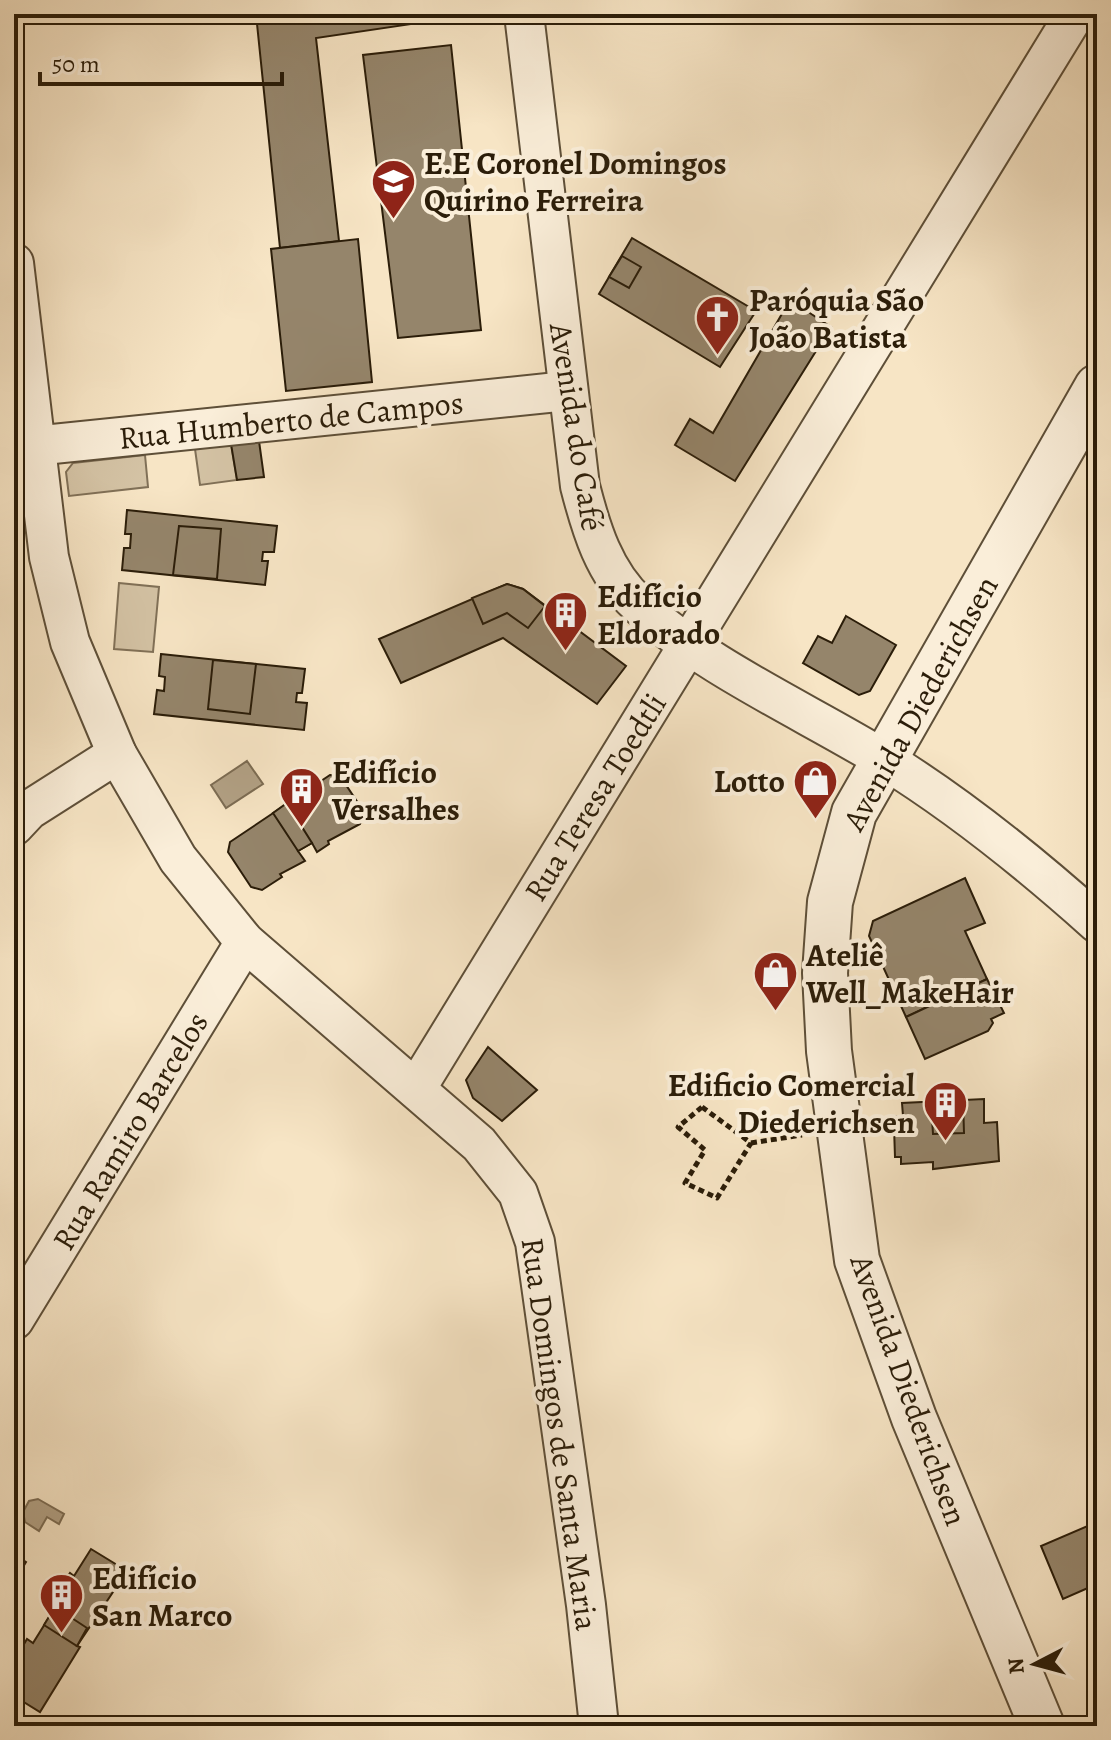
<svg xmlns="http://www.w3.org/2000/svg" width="1111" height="1740" font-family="Alegreya,serif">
  <rect width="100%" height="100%" fill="#f7e5c5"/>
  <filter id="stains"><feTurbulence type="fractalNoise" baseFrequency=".0025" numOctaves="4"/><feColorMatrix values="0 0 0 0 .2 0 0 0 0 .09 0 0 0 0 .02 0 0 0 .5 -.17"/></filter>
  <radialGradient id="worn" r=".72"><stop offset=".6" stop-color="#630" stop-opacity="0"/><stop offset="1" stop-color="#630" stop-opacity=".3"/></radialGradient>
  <!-- green -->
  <g fill="#d4c3a5" stroke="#807057" stroke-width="2">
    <path d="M231 444 237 480 200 485 195 449Z"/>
    <path d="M145 455 148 487 69 496 66 472 73 463Z"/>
    <path d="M119 583 159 587 153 652 114 649Z"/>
  </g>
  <!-- water -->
  <g fill="#b2a185" stroke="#7c6c53" stroke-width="2">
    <path d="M247 761 263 784 226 808 211 785Z"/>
    <path d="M38 1499 64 1514 59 1524 47 1517 39 1531 25 1522 23 1512 29 1501Z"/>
  </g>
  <!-- building -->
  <g fill="#95856b" stroke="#2b1d09" stroke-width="2">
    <path d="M256 14H459V17L316 38 339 241 280 248Z"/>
    <path d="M451 45 481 330 398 338 363 55Z"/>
    <path d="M632 238 756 311 720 367 599 294Z"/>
    <path d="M358 239 372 382 286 391 271 249Z"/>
    <path d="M622 256 641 267 629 288 609 277Z"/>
    <path d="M790 300 831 327 735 481 675 445 690 419 713 433Z"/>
    <path d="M259 441 264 477 237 480 231 444Z"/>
    <path d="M127 510 277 526 274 552H263L262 561H268L265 585 122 570 124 548H130L131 534H125Z"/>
    <path d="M179 526 221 529 217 579 173 575Z"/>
    <path d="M507 584 523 589 626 666 597 704 503 638 401 683 379 639Z"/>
    <path d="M507 584 523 589 545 606 528 628 507 613 483 624 472 598Z"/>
    <path d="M846 616 896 645 870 691 859 695 803 663 818 636 832 643Z"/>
    <path d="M161 654 305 669 302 693H297L296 702 307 703 304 730 154 714 157 690 164 691 165 677 159 676Z"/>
    <path d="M213 660 256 664 250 714 208 709Z"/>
    <path d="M330 775 340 776 364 812 360 824 328 841 329 844 317 852 312 843 298 851 305 861 280 874 282 877 262 890 251 887 228 852 230 842Z"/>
    <path d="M287 803 312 843 298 851 273 813Z"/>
    <path d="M965 878 985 923 965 931 987 979 906 1017 869 936 873 921Z"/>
    <path d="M987 979 1004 1013 991 1019 993 1023 988 1031 925 1059 906 1017Z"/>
    <path d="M488 1047 537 1090 502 1121 473 1098 466 1080Z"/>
    <path d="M984 1099V1123L997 1122 999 1161 933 1169V1162L901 1164V1157H895L894 1127 895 1116H903L902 1103Z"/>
    <path d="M963 1100 964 1133 933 1134 931 1102Z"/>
    <path d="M1097 1522V1584L1063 1599 1041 1546Z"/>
    <path d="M91 1549 127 1571 77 1646 80 1647 40 1712 14 1696V1674L23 1659 17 1656 27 1639 33 1643 66 1590 61 1587 70 1573 74 1576Z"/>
    <path d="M14 1554 26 1562 14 1582Z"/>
    <path d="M55 1607 87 1628 77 1646 44 1625Z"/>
  </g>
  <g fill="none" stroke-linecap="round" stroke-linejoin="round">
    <defs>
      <g id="minor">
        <path d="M524 14 580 486C591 529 604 573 638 604 701 665 809 713 885 760 961 807 1030 863 1097 923"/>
        <path d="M14 263 49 557 70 642 117 754 178 859 245 942 479 1144 518 1193 535 1242 586 1605 599 1726"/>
        <path d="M14 448 567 391"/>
        <path d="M14 826 29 810 117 754"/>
        <path d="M416 1089 1075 14"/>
        <path d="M14 1320 245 942"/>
      </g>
      <path id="tertiary" d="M1042 1726 914 1418 857 1260 829 1051 825 973 830 902 854 813 1097 387"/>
    </defs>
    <!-- minor casing -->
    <use href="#minor" stroke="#5e4f38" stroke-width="42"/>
    <!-- tertiary casing -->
    <use href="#tertiary" stroke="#5e4f38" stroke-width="48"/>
    <!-- path -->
    <g stroke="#2b1d09" stroke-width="5" stroke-dasharray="6 4" stroke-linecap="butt">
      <path d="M702 1107 751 1143 717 1198 685 1183 705 1150 678 1127Z"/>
      <path d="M751 1143 802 1135"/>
    </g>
    <!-- minor -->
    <use href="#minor" stroke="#faeed9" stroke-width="38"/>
    <!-- tertiary -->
    <use href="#tertiary" stroke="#faeed9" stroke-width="44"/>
  </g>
  <!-- icons -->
  <defs>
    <symbol id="school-pin" viewBox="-11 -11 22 30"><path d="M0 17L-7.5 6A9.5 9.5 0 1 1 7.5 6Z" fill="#8f2418" stroke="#faeed9"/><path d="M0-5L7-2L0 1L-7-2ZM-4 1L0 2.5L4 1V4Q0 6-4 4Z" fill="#fff"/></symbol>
    <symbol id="church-pin" viewBox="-11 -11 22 30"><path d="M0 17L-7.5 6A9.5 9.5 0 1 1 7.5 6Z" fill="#8f2418" stroke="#faeed9"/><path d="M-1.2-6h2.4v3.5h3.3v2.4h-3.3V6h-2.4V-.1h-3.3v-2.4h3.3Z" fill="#fff"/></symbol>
    <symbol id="building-pin" viewBox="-11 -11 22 30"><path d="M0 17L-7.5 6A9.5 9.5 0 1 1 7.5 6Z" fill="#8f2418" stroke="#faeed9"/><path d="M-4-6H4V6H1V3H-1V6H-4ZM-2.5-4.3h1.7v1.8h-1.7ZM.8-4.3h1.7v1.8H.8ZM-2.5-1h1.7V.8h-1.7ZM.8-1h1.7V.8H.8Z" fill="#fff"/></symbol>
    <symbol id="shop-pin" viewBox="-11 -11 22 30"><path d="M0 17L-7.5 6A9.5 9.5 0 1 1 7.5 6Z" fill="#8f2418" stroke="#faeed9"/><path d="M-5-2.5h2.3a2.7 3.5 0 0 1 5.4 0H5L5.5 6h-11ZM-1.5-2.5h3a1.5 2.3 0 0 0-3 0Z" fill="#fff"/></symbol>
  </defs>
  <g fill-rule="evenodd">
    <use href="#school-pin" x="368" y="156" width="51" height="69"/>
    <use href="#church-pin" x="692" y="292" width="51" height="69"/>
    <use href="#building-pin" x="540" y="588" width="51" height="69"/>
    <use href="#shop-pin" x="790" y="756" width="51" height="69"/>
    <use href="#building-pin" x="276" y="764" width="51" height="69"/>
    <use href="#shop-pin" x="750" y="948" width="51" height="69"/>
    <use href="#building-pin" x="920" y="1078" width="51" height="69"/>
    <use href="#building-pin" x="36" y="1570" width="51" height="69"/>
  </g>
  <g text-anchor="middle" stroke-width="8" stroke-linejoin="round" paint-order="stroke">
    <!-- poi labels -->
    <g font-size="32" font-weight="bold" fill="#2b1d09" stroke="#faeed9" text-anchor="start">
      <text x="424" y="174">E.E Coronel Domingos<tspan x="424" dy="37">Quirino Ferreira</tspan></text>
      <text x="749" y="311">Paróquia São<tspan x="749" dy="37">João Batista</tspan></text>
      <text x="597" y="607">Edifício<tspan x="597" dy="37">Eldorado</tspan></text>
      <text x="332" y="783">Edifício<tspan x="332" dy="37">Versalhes</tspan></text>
      <text x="785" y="792" text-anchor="end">Lotto</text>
      <text x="806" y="966">Ateliê<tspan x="806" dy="37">Well_MakeHair</tspan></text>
      <text x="915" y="1096" text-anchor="end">Edificio Comercial<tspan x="915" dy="37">Diederichsen</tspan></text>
      <text x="92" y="1589">Edifício<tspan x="92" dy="37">San Marco</tspan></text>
    </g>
    <!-- street labels -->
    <g font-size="32" fill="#2b1d09" stroke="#faeed9">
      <text transform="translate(291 420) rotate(-6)" y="11">Rua Humberto de Campos</text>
      <text transform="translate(577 427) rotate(81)" y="11">Avenida do Café</text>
      <text transform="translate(920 703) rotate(-61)" y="11">Avenida Diederichsen</text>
      <text transform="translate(595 797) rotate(-58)" y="11">Rua Teresa Toedtli</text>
      <text transform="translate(130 1131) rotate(-59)" y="11">Rua Ramiro Barcelos</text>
      <text transform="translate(909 1390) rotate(70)" y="11">Avenida Diederichsen</text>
      <text transform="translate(560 1434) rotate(82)" y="11">Rua Domingos de Santa Maria</text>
    </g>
  </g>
  <!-- margin -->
  <rect width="1111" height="1740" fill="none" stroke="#f7e5c5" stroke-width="48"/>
  <rect x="16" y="16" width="1079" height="1708" fill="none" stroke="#2b1d09" stroke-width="4"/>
  <rect x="24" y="24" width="1063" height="1692" fill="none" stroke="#2b1d09" stroke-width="2"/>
  <!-- north arrow -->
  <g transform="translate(1035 1664) rotate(264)" stroke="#faeed9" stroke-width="6" paint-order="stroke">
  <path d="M0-6L14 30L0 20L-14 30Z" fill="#2b1d09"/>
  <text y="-12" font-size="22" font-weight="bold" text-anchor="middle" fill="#2b1d09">N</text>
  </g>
  <!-- scale -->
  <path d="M40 72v12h242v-12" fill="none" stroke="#2b1d09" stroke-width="4"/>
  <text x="52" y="72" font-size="24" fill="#2b1d09" stroke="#faeed9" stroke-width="6" paint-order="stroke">50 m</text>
  <rect width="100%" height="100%" filter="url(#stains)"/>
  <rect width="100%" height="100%" fill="url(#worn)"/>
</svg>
